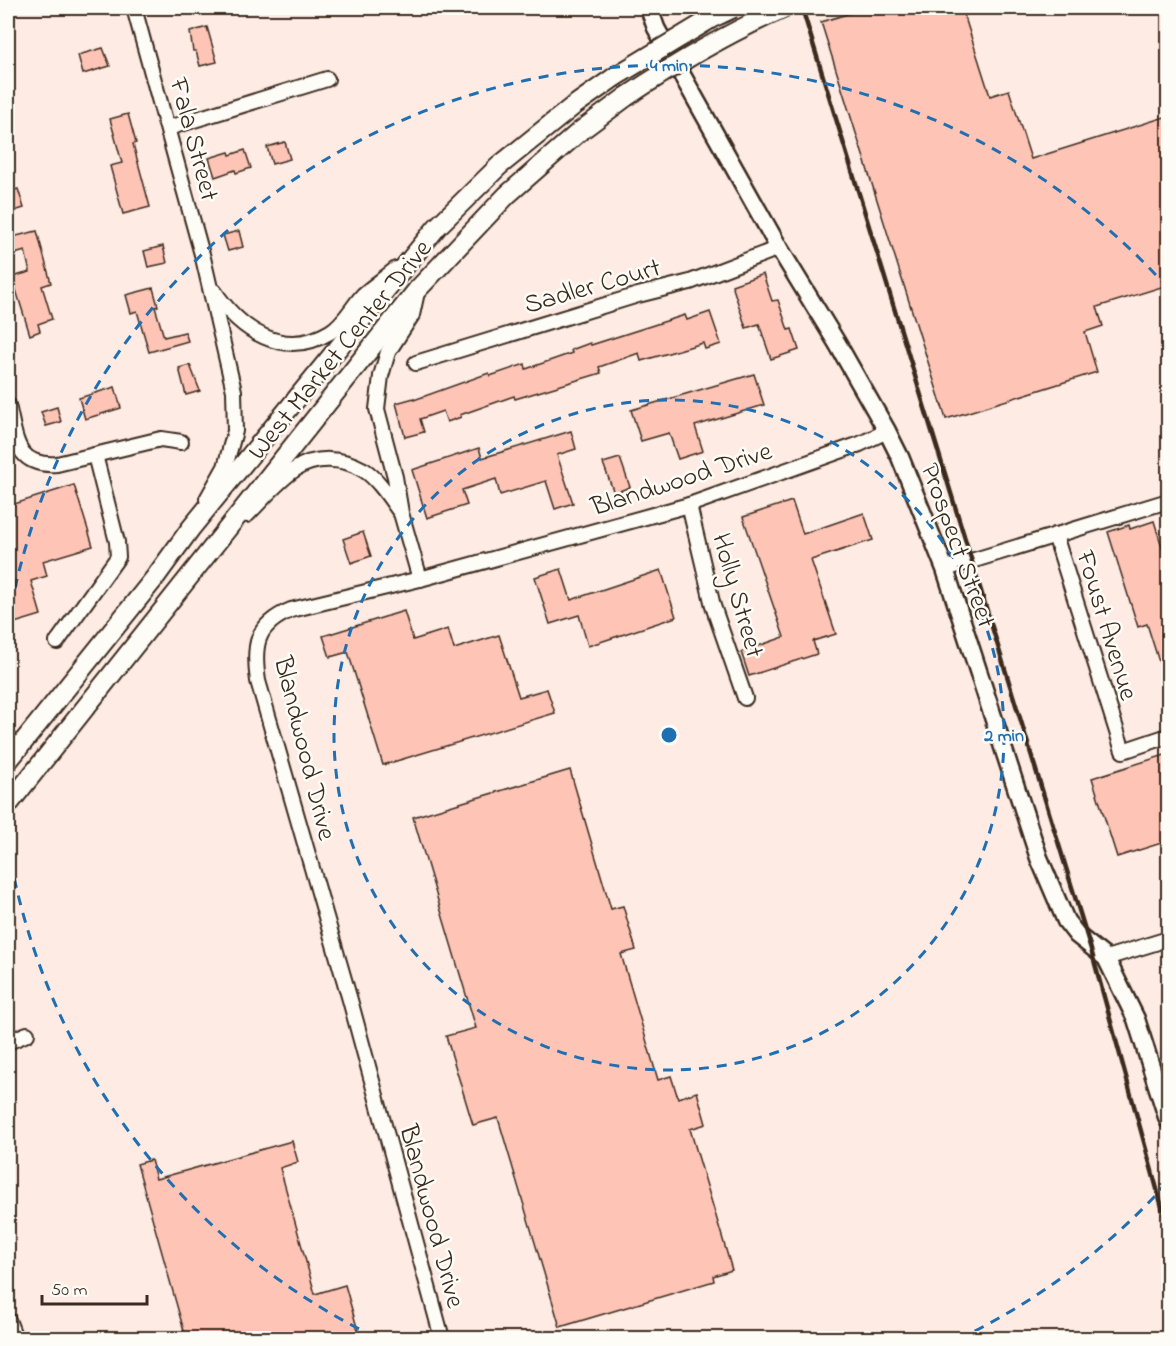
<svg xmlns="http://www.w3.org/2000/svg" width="1176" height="1346" font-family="'Indie Flower',sans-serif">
  <rect width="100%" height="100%" fill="#fdebe4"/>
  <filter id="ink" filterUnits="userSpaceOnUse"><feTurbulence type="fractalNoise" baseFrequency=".0167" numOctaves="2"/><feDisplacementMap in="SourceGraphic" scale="12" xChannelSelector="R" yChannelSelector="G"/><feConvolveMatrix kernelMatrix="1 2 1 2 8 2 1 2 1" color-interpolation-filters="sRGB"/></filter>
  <g filter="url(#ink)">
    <!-- building -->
    <g fill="#fec4b6" stroke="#3b2a1e" stroke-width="1.5">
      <path d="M867 8H878L880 13 897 8H962L990 96 1009 90 1031 159 1168 116V285L1097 307 1103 326 1085 332 1097 372 946 419 821 22Z"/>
      <path d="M207 27 217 62 200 66 196 51H193L190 32Z"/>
      <path d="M103 48 110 66 83 74 78 55Z"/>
      <path d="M128 114 136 143 133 144 150 207 123 214 110 166 122 163 110 119Z"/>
      <path d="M285 142 290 159 272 164 267 147Z"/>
      <path d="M245 150 251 168 236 173 235 170 215 177 209 158 229 152 230 155Z"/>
      <path d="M18 189 24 208 8 213V192Z"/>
      <path d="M37 231 51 283 42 286 52 319 38 324 40 331 30 335 12 277 30 272 25 251 8 256V238Z"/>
      <path d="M239 231 243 247 228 251 223 235Z"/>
      <path d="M163 246 167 263 148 267 144 251Z"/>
      <path d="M763 274 772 301 778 300 788 330 792 329 799 350 771 359 759 324 746 328 732 285Z"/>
      <path d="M153 288 158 306 155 307 164 337 185 332 188 341 149 352 137 311 131 313 126 295Z"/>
      <path d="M710 312 721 344 705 349 703 343 641 361 639 353 599 367 601 373 515 399 514 396 460 415 461 417 447 422 443 411 420 419 424 432 405 437 396 403 414 398V400L489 373 490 376 525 364 526 369 572 353 571 350 590 343 591 345 685 315 687 320Z"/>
      <path d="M190 365 200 391 186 395 179 368Z"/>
      <path d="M754 374 764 405 695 426 703 451 678 459 669 433 641 441 631 410Z"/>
      <path d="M115 387 121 408 85 419 79 398Z"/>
      <path d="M57 407 61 422 46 426 41 412Z"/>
      <path d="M571 431 576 449 557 455 573 503 555 509 546 481 500 495 496 479 462 490 467 505 427 518 412 470 479 448 482 458Z"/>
      <path d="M620 458 630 487 614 493 603 463Z"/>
      <path d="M74 485 93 546 43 561 47 576 31 581 41 615 8 625V506Z"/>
      <path d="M792 501 803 534 864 513 873 540 811 560 836 634 813 641 817 654 749 676 741 652 784 637 743 517Z"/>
      <path d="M1154 521 1168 566V683L1166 684 1147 624 1138 627 1108 532 1129 525 1130 529Z"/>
      <path d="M363 532 371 556 351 563 343 539Z"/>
      <path d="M561 569 571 600 661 570 676 617 588 646 579 615 550 624 535 577Z"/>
      <path d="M404 611 413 640 448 629 454 649 499 635 519 697 547 689 555 713 383 765 348 652 330 657 323 636Z"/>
      <path d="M1168 754V841L1117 857 1092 778Z"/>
      <path d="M570 770 611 909 623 906 636 950 621 954 658 1080 671 1076 678 1098 697 1092 706 1124 690 1129 732 1270 713 1276 714 1281 560 1327 498 1118 473 1125 446 1036 476 1028 413 817Z"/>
      <path d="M292 1141 298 1162 280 1168 315 1294 345 1285 360 1338H186L137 1164 151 1160 156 1179Z"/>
    </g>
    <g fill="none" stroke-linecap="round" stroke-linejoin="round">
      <defs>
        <g id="minor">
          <path d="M134 8 203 258 234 391 235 431 225 467 207 499"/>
          <path d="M168 128 327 79"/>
          <path d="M214 291C240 330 283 360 330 332 344 324 352 307 363 295 373 286 385 278 396 269"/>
          <path d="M417 292 412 315 388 352 381 376 377 409 395 477 401 513 420 579"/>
          <path d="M416 363 638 295 690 282 779 248"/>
          <path d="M8 405C16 438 15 467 57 464L161 439 181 442"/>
          <path d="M689 505 713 606 745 698"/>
          <path d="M247 515C262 500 277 482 294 470 315 456 342 457 364 470 378 479 390 498 400 512"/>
          <path d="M1055 535 1123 751 1168 736"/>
          <path d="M945 569 1168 501"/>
          <path d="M57 642 118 557 117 542 95 455"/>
          <path d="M1106 958 1168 939"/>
          <path d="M8 1042 27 1034"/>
          <path d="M8 1320 15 1338"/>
          <path d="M442 1338 350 1000 258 681C253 646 255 625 291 610L420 579 689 505 860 444 887 431"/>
        </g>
        <path id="tertiary" d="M649 8 656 28 673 59 779 248 837 343 887 431 900 457 945 569 1039 858 1066 921 1077 935 1106 958 1136 1019 1168 1120"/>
        <g id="secondary">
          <path d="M8 761 154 579 191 528 437 227 499 166 572 107 616 76"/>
          <path d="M8 805 417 290 507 195 579 132 626 97"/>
        </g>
      </defs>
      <!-- minor casing -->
      <use href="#minor" stroke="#3b2a1e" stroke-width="18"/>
      <!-- tertiary casing -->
      <use href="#tertiary" stroke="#3b2a1e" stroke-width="21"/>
      <!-- secondary casing -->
      <use href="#secondary" stroke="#3b2a1e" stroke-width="22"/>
      <!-- minor -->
      <use href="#minor" stroke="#fdfcf7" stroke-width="14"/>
      <!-- tertiary -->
      <use href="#tertiary" stroke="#fdfcf7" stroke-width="16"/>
      <!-- secondary -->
      <use href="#secondary" stroke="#fdfcf7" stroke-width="18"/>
      <!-- rail -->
      <path stroke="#3b2a1e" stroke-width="4.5" d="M802 8 1090 946 1168 1229"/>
      <defs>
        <g id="secondary-bridge">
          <path d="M616 76 712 18 733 8"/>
          <path d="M626 97C677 63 729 32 785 8"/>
        </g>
      </defs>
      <!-- secondary-bridge casing -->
      <use href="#secondary-bridge" stroke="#3b2a1e" stroke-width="22" stroke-linecap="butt"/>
      <!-- secondary-bridge -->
      <use href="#secondary-bridge" stroke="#fdfcf7" stroke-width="18"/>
    </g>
  </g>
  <!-- distance rings -->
  <g fill="none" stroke="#1f6fb2" stroke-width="3" stroke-dasharray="10 8">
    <circle cx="669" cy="735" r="335"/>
    <path d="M1167 1183A670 670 0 0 1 963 1337M375 1337A670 670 0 0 1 8 846M8 624A670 670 0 0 1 1167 287"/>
  </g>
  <g text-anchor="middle" stroke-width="5" stroke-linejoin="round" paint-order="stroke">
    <!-- street labels -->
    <g font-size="27" fill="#3b2a1e" stroke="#fdfcf7">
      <text transform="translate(195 139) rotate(75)" y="9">Fala Street</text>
      <text transform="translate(592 285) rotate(-16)" y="9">Sadler Court</text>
      <text transform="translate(339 349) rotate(-51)" y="9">West Market Center Drive</text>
      <text transform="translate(681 478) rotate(-18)" y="9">Blandwood Drive</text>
      <text transform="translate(959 545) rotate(70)" y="9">Prospect Street</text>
      <text transform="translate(739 595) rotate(74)" y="9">Holly Street</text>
      <text transform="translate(1108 625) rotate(73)" y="9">Foust Avenue</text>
      <text transform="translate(306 748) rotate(76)" y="9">Blandwood Drive</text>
      <text transform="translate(433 1216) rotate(75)" y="9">Blandwood Drive</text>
    </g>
  </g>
  <circle cx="669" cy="735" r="9" fill="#1f6fb2" stroke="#fdfcf7" stroke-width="3"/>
  <g font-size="18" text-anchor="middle" font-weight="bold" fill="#1f6fb2" stroke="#fdfcf7" stroke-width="5" stroke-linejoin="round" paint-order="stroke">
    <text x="669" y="71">4 min</text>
    <text x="1004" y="741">2 min</text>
  </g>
  <!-- margin -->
  <rect width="1176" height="1346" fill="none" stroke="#fdfcf7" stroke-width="30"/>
  <rect x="15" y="15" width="1146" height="1316" fill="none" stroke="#3b2a1e" stroke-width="2" filter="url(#ink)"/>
  <!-- scale -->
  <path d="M42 1295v9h105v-9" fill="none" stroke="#3b2a1e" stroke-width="3"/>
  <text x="51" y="1295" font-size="18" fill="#3b2a1e" stroke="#fdfcf7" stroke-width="4.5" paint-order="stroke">50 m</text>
</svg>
